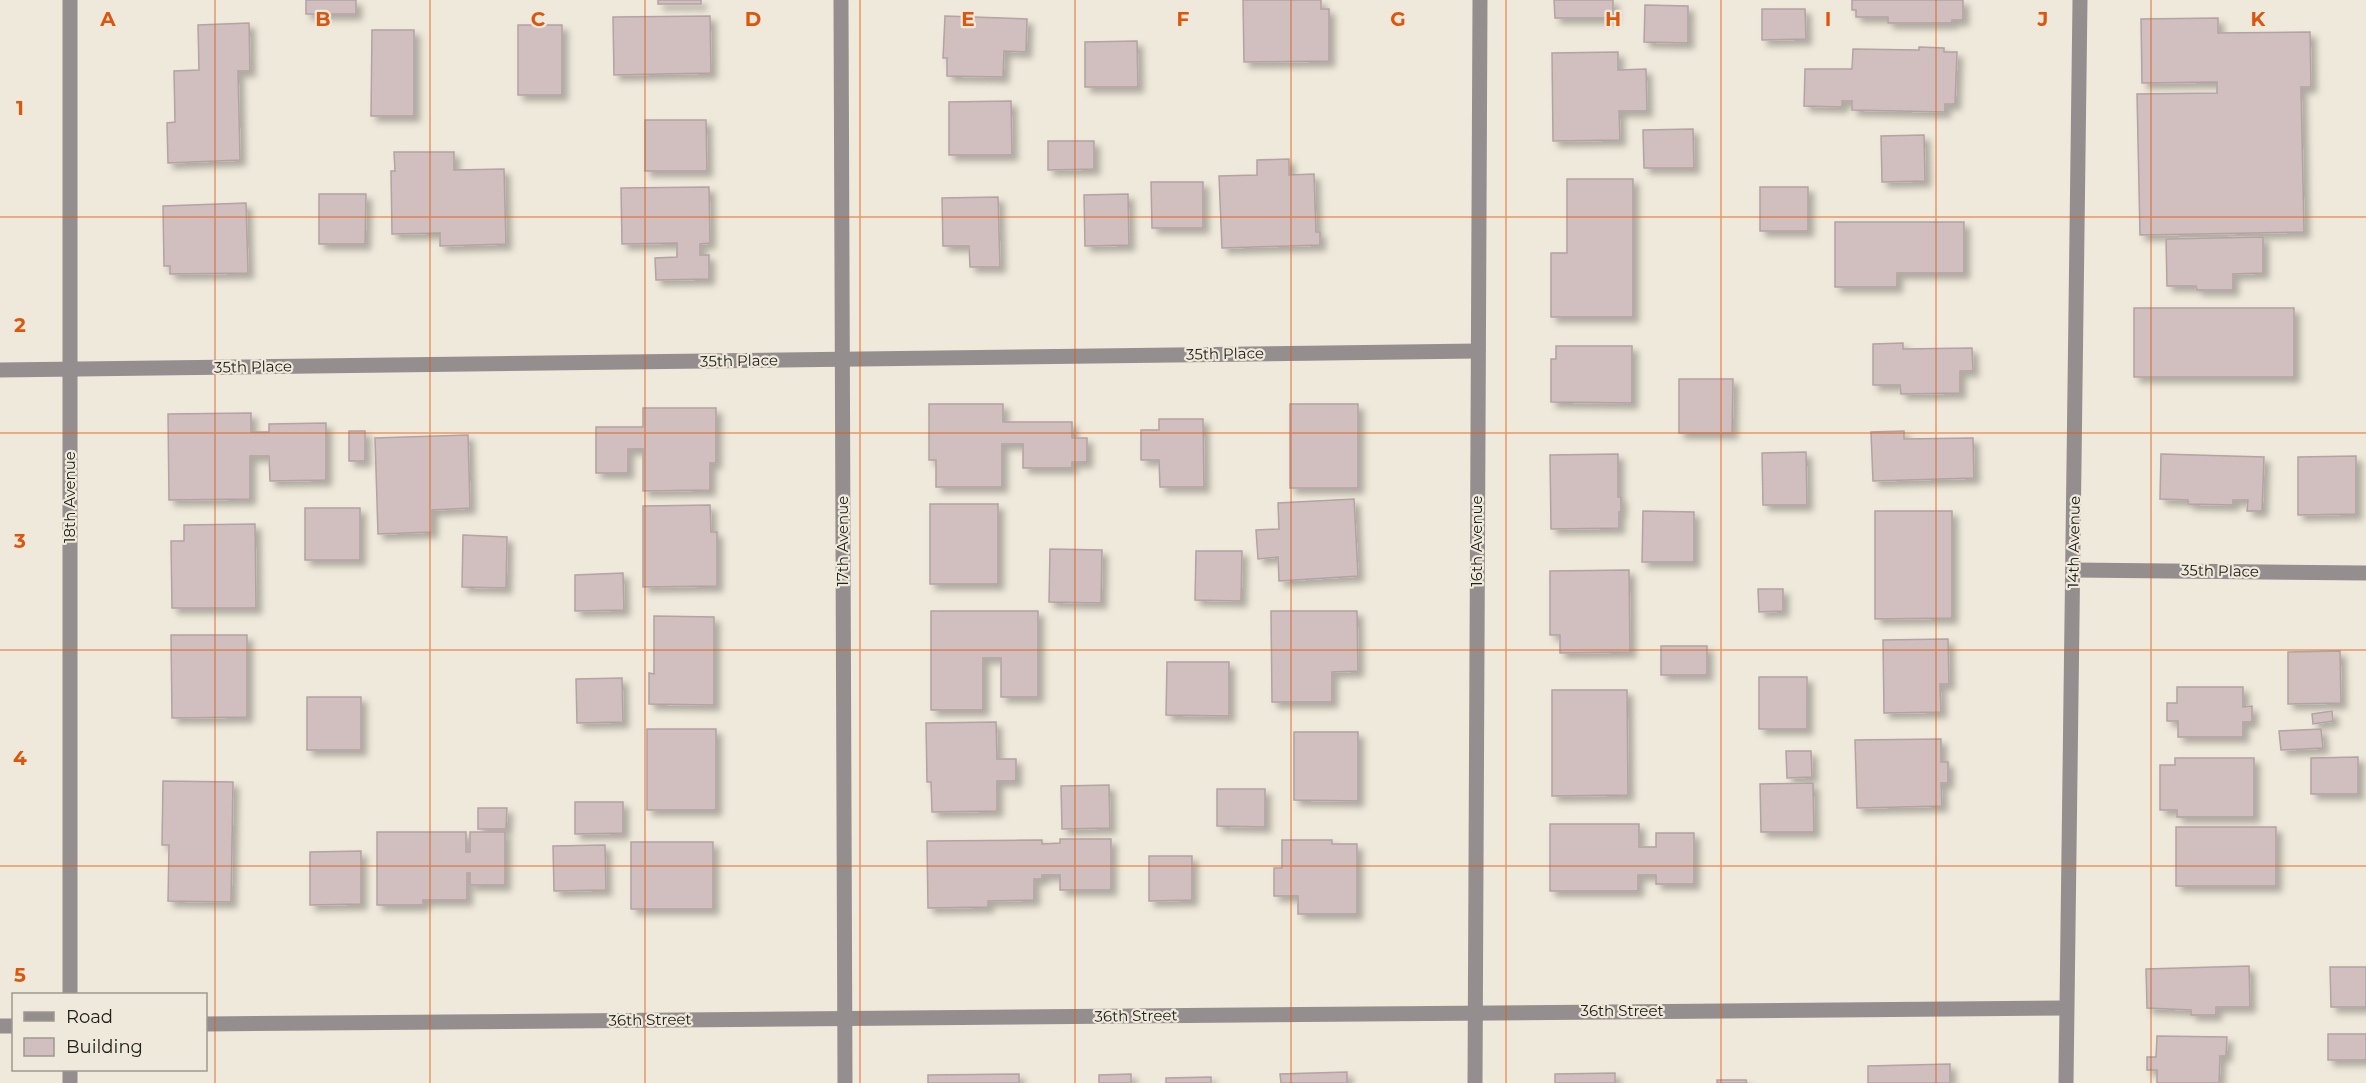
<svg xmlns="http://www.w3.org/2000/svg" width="2366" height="1083" font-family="Montserrat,sans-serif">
  <defs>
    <filter id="shadow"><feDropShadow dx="5.5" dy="5.5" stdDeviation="3" flood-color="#0004"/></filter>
  </defs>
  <rect width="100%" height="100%" fill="#efe9db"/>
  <!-- building -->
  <g fill="#d0bfbe" stroke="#b3a3a2" stroke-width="1.5" filter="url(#shadow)">
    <rect x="306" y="0" width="50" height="14"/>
    <rect x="658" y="0" width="43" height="4"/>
    <path d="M1243 0H1321V9H1329V61L1244 62Z"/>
    <path d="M1554 0H1613V18H1555Z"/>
    <path d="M1852 0H1963V20H1952V23H1888V17H1856V10H1852Z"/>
    <path d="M1645 5 1688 6V43L1644 42Z"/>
    <path d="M1762 9H1805L1806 39 1762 40Z"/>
    <path d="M710 16 711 73 614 75 613 17Z"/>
    <path d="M945 16 1027 19 1026 52 1004 51 1003 77 947 76V58H943Z"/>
    <path d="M2218 18V33L2310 32 2311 87H2301L2304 232 2140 235 2137 94 2217 93V82L2142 83 2141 19Z"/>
    <path d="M249 23 250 71H238L240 160 168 163 167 123 175 122 174 71 199 70 198 25Z"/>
    <rect x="518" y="25" width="44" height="70"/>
    <path d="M372 30H414V116H371Z"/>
    <path d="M1137 41 1138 87H1085V42Z"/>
    <path d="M1919 47 1944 48V52H1957L1955 104H1945V112L1852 110V101H1842V107L1804 106 1805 69H1852L1853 49 1919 50Z"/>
    <path d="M1618 52V70L1646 69 1647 111H1619L1620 140 1553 141 1552 53Z"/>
    <path d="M1011 101 1012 155H949V102Z"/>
    <path d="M645 120H706L707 171H645Z"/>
    <path d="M1693 129 1694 168H1644L1643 130Z"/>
    <path d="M1924 135 1925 181 1882 182 1881 136Z"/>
    <path d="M1048 141H1094V169L1048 170Z"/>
    <path d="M394 152H454V170L504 169 506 244 440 246V233L392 234 391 171H395Z"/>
    <path d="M1289 159V175L1314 174 1316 232H1320V245L1222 248 1219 176 1257 175V160Z"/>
    <path d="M1567 179H1633V317H1551V253H1567Z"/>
    <path d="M1151 182H1203V228H1152Z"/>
    <path d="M709 187 710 243 700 244V255H709V279L656 280 655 258 677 257V243L622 244 621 188Z"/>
    <rect x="1760" y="187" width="48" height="44"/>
    <path d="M319 194H366L365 244H319Z"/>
    <path d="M1128 194 1129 245 1085 246 1084 195Z"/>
    <path d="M998 197 1000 267H970L969 246H943L942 198Z"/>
    <path d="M246 203 248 273 170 274V266H164L163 206Z"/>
    <path d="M1835 222H1964V273H1897V287H1835Z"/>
    <path d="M2263 237V273L2233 274V290H2197L2196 286H2167L2166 239Z"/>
    <rect x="2134" y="308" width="160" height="69"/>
    <path d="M1903 343V349L1972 348 1973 371H1960V393L1901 394 1900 385H1873V344Z"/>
    <path d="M1556 346H1632V403L1551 402V359H1556Z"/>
    <path d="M1679 379H1733L1732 433H1679Z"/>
    <path d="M929 404H1003V422H1072V438H1087V462H1072V468H1023V444H1002V487H936V460H929Z"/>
    <rect x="1290" y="404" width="68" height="84"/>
    <path d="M643 408H716V463H710V490L643 491V449H628V473H596V427H643Z"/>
    <path d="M251 413V432H269V424L326 423V480L270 481 269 456H250V499L169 500 168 414Z"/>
    <path d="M1159 419H1203L1204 487H1160L1159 460H1141V430H1159Z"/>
    <rect x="349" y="431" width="16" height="30"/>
    <path d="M1904 431V439L1973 438 1974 478 1873 481 1871 432Z"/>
    <path d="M468 435 470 508 432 510V532L378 534 375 438Z"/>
    <path d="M1806 452 1807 505H1763L1762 453Z"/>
    <path d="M1618 454V497H1621V512H1619V528L1551 529 1550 455Z"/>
    <path d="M2161 454 2264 457 2262 511H2247L2248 500H2233V505L2188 504V500L2160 499Z"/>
    <path d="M2356 456V514L2298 515V457Z"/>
    <path d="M1354 499 1358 576 1279 581 1278 557 1258 559 1256 530 1279 529 1278 503Z"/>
    <rect x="930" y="504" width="68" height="80"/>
    <path d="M710 505 711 532H717V586L643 587V506Z"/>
    <rect x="305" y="508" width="55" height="52"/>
    <path d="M1643 511 1694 512V562H1642Z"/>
    <path d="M1875 511H1952V618L1875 619Z"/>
    <path d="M255 524 256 608H172L171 541H184V525Z"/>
    <path d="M463 535 507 537 506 588 462 587Z"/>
    <path d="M1050 549 1102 550 1101 603 1049 602Z"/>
    <path d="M1196 551H1242L1241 601 1195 600Z"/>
    <path d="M1629 570 1630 652 1560 653V635H1550V571Z"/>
    <path d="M623 573 624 610 575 611V575Z"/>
    <path d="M1758 589H1783V611L1759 612Z"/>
    <path d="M931 611H1038V697H1001V658H983V710H931Z"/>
    <path d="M1271 611H1357L1358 671 1332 672V702H1272Z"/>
    <path d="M654 616 714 617V705L649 704V673L654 674Z"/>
    <path d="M171 635H247V717L172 718Z"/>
    <path d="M1948 639 1949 684H1940L1941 712 1884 713 1883 640Z"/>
    <rect x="1661" y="646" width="46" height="29"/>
    <path d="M2340 651 2341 703 2288 704V652Z"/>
    <path d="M1167 662H1229V716L1166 715Z"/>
    <rect x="1759" y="677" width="48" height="52"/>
    <path d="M622 678 623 722 577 723 576 679Z"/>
    <path d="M2177 687H2243V707L2252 706V722H2243V737H2178V721H2167V703H2177Z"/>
    <path d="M1552 690H1627L1628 795 1552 796Z"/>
    <rect x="307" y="697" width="54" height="53"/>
    <path d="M2332 711 2333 721 2313 724 2312 714Z"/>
    <path d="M996 722 997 759H1016V781H997V811L932 812 931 782H927L926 723Z"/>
    <rect x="647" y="729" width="69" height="81"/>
    <path d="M2321 729 2323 748 2281 750 2279 731Z"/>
    <path d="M1294 732H1358V801L1294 800Z"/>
    <path d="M1941 739V762H1948V783H1941L1942 806 1857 808 1855 740Z"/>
    <path d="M1786 751H1811L1812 777 1787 778Z"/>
    <path d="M2358 757V794H2311V758Z"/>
    <path d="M2175 758H2254V817H2177V810H2160V765H2175Z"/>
    <path d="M163 781 233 782 231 902 168 901 169 845H162Z"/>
    <path d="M1813 783 1814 832H1761L1760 784Z"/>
    <path d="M1109 785 1110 828 1062 829 1061 786Z"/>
    <path d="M1217 789H1265V827L1217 826Z"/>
    <path d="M575 802H623V833L575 834Z"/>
    <path d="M478 808H507L506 829H478Z"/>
    <path d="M1550 824H1639V847H1656V833H1694V884H1656V875H1638V891H1550Z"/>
    <rect x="2176" y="827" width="100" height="59"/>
    <path d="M377 832H466V852H470V832H505V885H470V873H467V900H423V905H377Z"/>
    <path d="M1060 839H1111V890H1060V875H1042V879H1034V900L988 901V907L928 908 927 841 1042 840V844L1060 843Z"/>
    <path d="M1282 840H1332V844H1357V914H1298V896H1274V868H1282Z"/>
    <rect x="631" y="842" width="82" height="67"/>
    <path d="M605 845 606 890 554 891 553 846Z"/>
    <path d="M361 851V904L310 905V852Z"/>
    <path d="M1149 856H1192V900L1149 901Z"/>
    <path d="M2249 966 2250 1007H2216V1015H2191V1010L2147 1008 2146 969Z"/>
    <path d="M2330 967H2366V1007H2331Z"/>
    <rect x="2328" y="1034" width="38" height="26"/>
    <path d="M2157 1036 2227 1037 2226 1056H2220L2219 1083H2157V1070H2147V1057H2156Z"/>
    <path d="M1950 1064V1083H1868V1066Z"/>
    <path d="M1347 1072V1083H1281L1280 1074Z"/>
    <path d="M1615 1073V1083H1555V1074Z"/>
    <path d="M1019 1074V1083H928V1075Z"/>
    <path d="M1131 1074V1083H1099V1075Z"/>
    <path d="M1211 1077V1083H1166V1078Z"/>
    <path d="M1717 1080H1746L1747 1083H1717Z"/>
  </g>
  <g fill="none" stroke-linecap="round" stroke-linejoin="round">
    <!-- street -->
    <g stroke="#958e8f" stroke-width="15">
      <path d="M70 0V994"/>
      <path d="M841 0 845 1083"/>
      <path d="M0 370 1478 351"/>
      <path d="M2074 570 2366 573"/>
      <path d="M206 1024 2066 1008"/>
      <path d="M0 1026H14"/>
      <path d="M70 1083V1070"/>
      <path d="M1475 1083 1480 0"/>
      <path d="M2066 1083 2080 0"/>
    </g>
  </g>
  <!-- grid -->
  <path fill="none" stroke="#de560d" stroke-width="1.5" stroke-opacity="0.55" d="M215 0V1083M430 0V1083M645 0V1083M860 0V1083M1075 0V1083M1291 0V1083M1506 0V1083M1721 0V1083M1936 0V1083M2151 0V1083M0 217H2366M0 433H2366M0 650H2366M0 866H2366"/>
  <g text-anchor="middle" stroke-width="4.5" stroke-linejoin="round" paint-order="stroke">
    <!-- street labels -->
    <g font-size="15" fill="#22201b" stroke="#efe9db">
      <text transform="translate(1225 354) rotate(-1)" y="5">35th Place</text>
      <text transform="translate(739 361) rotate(-1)" y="5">35th Place</text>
      <text transform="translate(253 367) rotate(-1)" y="5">35th Place</text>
      <text transform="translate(70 497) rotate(-90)" y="5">18th Avenue</text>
      <text transform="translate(843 541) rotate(-90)" y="5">17th Avenue</text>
      <text transform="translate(1477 541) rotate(-90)" y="5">16th Avenue</text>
      <text transform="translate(2074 542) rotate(-89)" y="5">14th Avenue</text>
      <text transform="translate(2220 571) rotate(1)" y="5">35th Place</text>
      <text x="1622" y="1016">36th Street</text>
      <text transform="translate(1136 1016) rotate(-1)" y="5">36th Street</text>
      <text transform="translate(650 1020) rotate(-1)" y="5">36th Street</text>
    </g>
  </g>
  <g font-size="20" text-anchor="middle" font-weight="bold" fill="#de560d" stroke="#efe9db" stroke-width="4.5" stroke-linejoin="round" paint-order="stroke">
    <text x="108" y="26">A</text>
    <text x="323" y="26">B</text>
    <text x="538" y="26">C</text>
    <text x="753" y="26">D</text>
    <text x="968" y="26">E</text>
    <text x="1183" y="26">F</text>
    <text x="1398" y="26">G</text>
    <text x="1613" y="26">H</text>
    <text x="1828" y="26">I</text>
    <text x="2043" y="26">J</text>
    <text x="2258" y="26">K</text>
    <text x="20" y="115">1</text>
    <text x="20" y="332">2</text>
    <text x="20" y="548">3</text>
    <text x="20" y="765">4</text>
    <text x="20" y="982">5</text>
  </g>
  <!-- legend -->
  <rect x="12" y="993" width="195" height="78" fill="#efe9db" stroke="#9d998e" stroke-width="1.5"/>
  <rect x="24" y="1012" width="30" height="9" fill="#958e8f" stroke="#9d998e" stroke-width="1.5"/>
  <text x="66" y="1023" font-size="18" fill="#22201b">Road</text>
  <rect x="24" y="1038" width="30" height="18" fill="#d0bfbe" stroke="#9d998e" stroke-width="1.5"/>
  <text x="66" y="1053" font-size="18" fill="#22201b">Building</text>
</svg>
